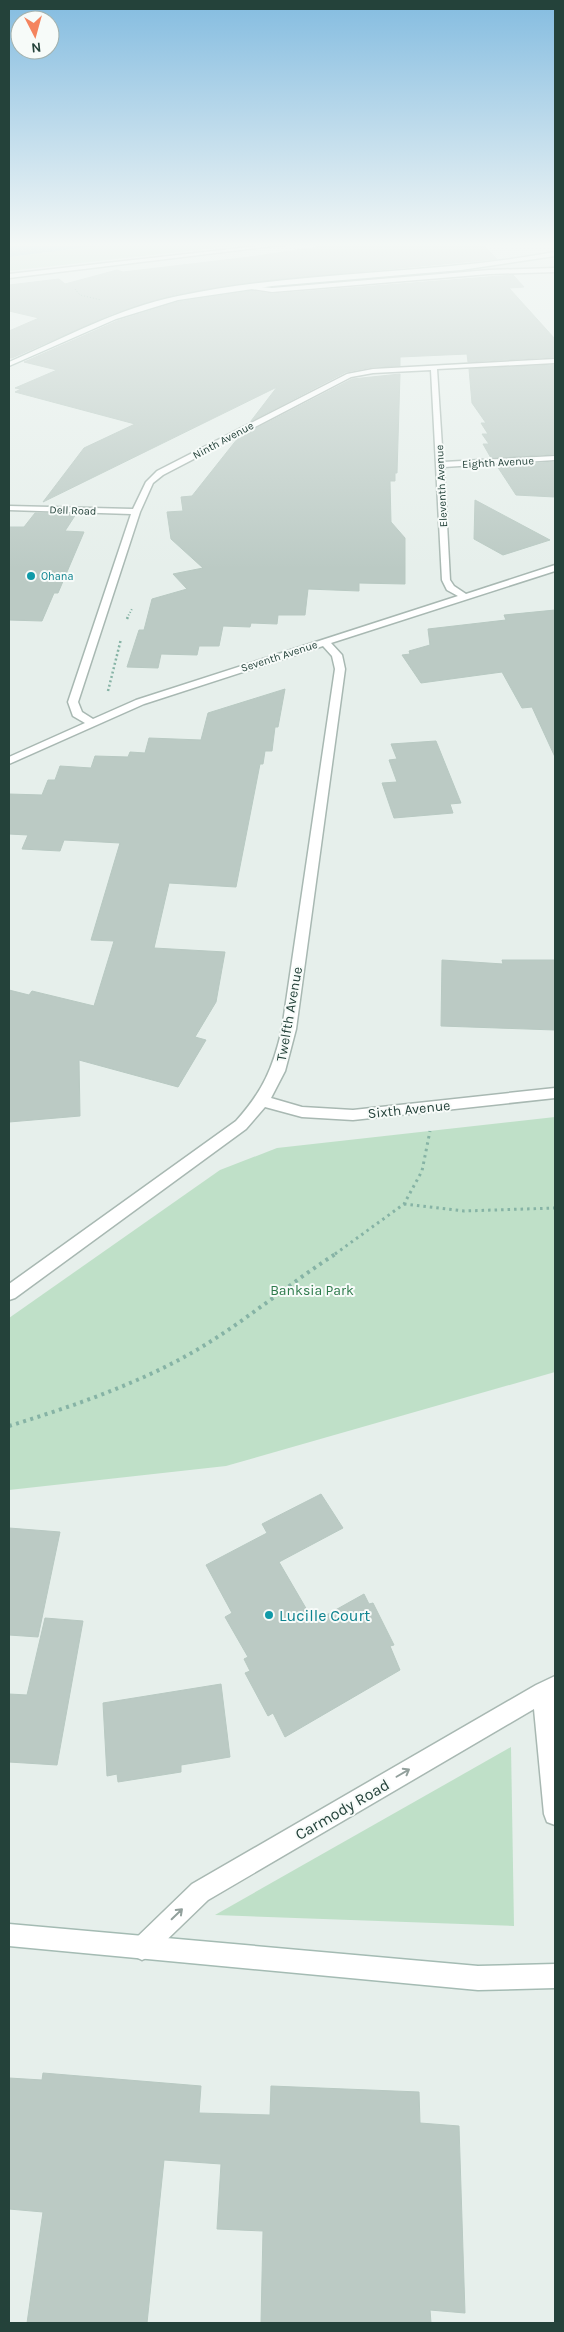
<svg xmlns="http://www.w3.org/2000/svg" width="564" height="2332" font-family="Karla,sans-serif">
  <rect width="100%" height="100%" fill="#e6efeb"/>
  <!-- green -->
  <g fill="#bfe0c8">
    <path d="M122 243H260L9 271V257Z"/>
    <path d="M555 1117V1372L226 1466 9 1490V1318L220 1170 277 1148Z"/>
    <path d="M511 1747 514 1926 215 1915Z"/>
  </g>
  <!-- water -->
  <path fill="#8ec9d4" d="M9 243H122L9 257Z"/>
  <!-- building -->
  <g fill="#bbcac4" stroke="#b8c9c2">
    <path d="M344 243H481L497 259 271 280 178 294 112 314 12 358H9V331L39 318 9 311V285L59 279 65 284 117 270 123 272 250 257Z"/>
    <path d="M513 275 524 287 509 288 555 339V357L468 362 467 354 400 357V366L373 367 346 372 251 421 277 387 43 502 84 448 135 424 15 392 21 389 15 388 57 370 24 362 117 321 178 302 252 291 272 294Z"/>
    <path d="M555 365V454L491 458 483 444H489L482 434H488L481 423H486L472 403 469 369Z"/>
    <path d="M400 374 397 473H395V481H390L391 522 405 538V584L359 583V591L308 589 305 615H278L277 624 251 623 250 627 223 626 219 646H199L197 655 161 654 158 668 127 667 139 630H144L152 599 187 589 173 574 203 568 171 539 167 512 183 511 181 497 192 496 238 438 352 379Z"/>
    <path d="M555 462V497L516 495 497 466Z"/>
    <path d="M475 500 550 540 503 555 474 539Z"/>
    <path d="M35 513 76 514 65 531 84 532 58 593H54L42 621 9 620V527H24Z"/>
    <path d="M555 610V757L532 707 522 708 502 672 421 683 402 655 410 654 409 651 430 645 428 629 506 620 504 615Z"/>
    <path d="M285 689 278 727H275L272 751H265L263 764H260L236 887 169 883 154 948 225 952 216 1002 195 1037 206 1040 178 1087 79 1060 80 1116 9 1122V990L29 995 32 991 94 1006 114 941 91 940 120 843 64 840 60 851 22 849 28 835 9 834V794L42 795 48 780H55L60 766 91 768 95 756 128 757 130 752 145 753 149 738 201 740 208 713Z"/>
    <path d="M436 741 461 803 450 804 453 813 394 818 382 783 397 782 389 760 397 759 391 744Z"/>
    <path d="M442 960 503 964 502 960H555V1030L441 1026Z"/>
    <path d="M321 1494 343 1528 279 1562 314 1622 364 1594 369 1604 373 1603 394 1645 390 1646 400 1670 285 1737 273 1713 268 1716 245 1673 250 1671 244 1659 248 1657 225 1617 232 1613 206 1565 267 1533 262 1524Z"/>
    <path d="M9 1528 60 1532 38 1637 9 1635Z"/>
    <path d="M45 1618 83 1621 57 1765 9 1762V1694L27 1695Z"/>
    <path d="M221 1684 230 1757 181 1765V1772L118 1782 117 1774 107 1776 103 1703Z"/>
    <path d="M43 2073 201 2086 199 2113 270 2115 271 2086 419 2092 420 2123 459 2126 465 2313 430 2310 431 2323H261L263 2231 217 2229 221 2164 164 2160 147 2323H27L43 2212 9 2209V2078L42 2080Z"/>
  </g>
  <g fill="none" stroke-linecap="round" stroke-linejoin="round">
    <defs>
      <path id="lane" d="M555 1676V1825L547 1822 544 1814 534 1709 208 1900 150 1956 142 1960 134 1956 130 1948 134 1940 192 1884 536 1685Z"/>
      <g id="street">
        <path d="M285 243H298L9 278V274Z"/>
        <path d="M555 268V272L489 274 272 292 245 288 248 286 272 288 489 270Z"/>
        <path d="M555 359V363L437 369 443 462 555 456V460L444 467 450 580 454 586 466 594 555 565V571L331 643 342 655 345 669 296 1029 285 1071 271 1098 302 1107 353 1110 555 1088V1098L353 1120 302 1117 265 1107 246 1129 15 1298 9 1300V1284L236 1121C263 1091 273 1068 282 1029L335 669 332 656 323 646 144 704 9 764V757L85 723 73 716 68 702 131 514 9 510V506L133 509 146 482 157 471 347 374 373 369ZM431 370 442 580 447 590 458 596 136 700 93 719 82 712 78 702 140 512 153 483 163 475 351 377 373 373Z"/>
      </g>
      <g id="secondary">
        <path d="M555 252V256L461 270 272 286 178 300 116 319 9 366V362C64 338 119 308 178 296 302 270 430 275 555 252Z"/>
        <path d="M9 1924 478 1966 555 1964V1988L478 1990 9 1946Z"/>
      </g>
    </defs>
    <!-- lane casing -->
    <use href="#lane" stroke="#a8b8b2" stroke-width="3"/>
    <!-- street casing -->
    <use href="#street" stroke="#a8b8b2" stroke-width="3"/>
    <!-- secondary casing -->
    <use href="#secondary" stroke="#a4bbb3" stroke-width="3"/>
    <!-- path-far4 -->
    <path stroke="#86b3a5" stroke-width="1" stroke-dasharray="1 2" stroke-linecap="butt" d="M75 289 80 295 101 300"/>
    <!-- path-far3 -->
    <path stroke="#86b3a5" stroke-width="2" stroke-dasharray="1 2" stroke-linecap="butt" d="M127 618 132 609"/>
    <!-- path-far2 -->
    <g stroke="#86b3a5" stroke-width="2.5" stroke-dasharray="2 2.5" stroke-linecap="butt">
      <path d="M127 619 128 617"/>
      <path d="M108 691 121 639"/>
    </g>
    <!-- path-far1 -->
    <g stroke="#86b3a5" stroke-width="3" stroke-dasharray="2.5 4" stroke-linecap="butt">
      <path d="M404 1204 464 1211 555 1208"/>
      <path d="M335 1254 404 1204 422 1171 430 1131"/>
    </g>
    <!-- path -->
    <path stroke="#86b3a5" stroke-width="4" stroke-dasharray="3 4.5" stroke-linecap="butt" d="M9 1426C80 1404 156 1378 219 1336 259 1310 296 1279 337 1253"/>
    <!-- lane -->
    <use href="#lane" fill="#fff" fill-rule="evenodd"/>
    <!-- street -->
    <use href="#street" fill="#fff" fill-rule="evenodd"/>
    <!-- secondary -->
    <use href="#secondary" fill="#fff" fill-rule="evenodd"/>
  </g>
  <!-- one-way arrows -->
  <defs><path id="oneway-shaft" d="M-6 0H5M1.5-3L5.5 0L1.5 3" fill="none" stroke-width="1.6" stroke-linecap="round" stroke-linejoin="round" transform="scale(1.25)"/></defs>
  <g stroke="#92a09c">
    <use href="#oneway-shaft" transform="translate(403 1773) rotate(-30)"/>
    <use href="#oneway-shaft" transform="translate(177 1914) rotate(-44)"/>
  </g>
  <!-- sky -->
  <linearGradient id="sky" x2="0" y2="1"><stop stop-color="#84bce0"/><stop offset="0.43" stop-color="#f4f8f6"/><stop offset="1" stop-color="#f4f8f6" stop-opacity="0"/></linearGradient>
  <rect width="564" height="569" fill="url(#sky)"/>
  <!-- markers -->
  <g fill="#0f9aa8" stroke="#f7fbf9" stroke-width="2">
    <circle cx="31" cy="576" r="5"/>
    <circle cx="269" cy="1615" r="5"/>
  </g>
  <g text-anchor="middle" stroke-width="4" stroke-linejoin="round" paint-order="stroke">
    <!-- far-street labels -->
    <g font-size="11" fill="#24423a" stroke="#f7fbf9">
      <text transform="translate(223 440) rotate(-28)" y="4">Ninth Avenue</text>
      <text transform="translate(498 462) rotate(-3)" y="4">Eighth Avenue</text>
      <text transform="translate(441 486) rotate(-93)" y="4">Eleventh Avenue</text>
      <text transform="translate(73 510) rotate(2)" y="4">Dell Road</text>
      <text transform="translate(279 656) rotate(-18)" y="4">Seventh Avenue</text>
    </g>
    <!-- far-culture labels -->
    <g font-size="11" fill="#0d838f" stroke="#f7fbf9" text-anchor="start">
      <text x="41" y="580">Ohana</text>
    </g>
    <!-- street labels -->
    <g font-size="14" fill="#24423a" stroke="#f7fbf9">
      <text transform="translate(289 1014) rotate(-80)" y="5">Twelfth Avenue</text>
      <text transform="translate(409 1109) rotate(-6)" y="5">Sixth Avenue</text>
    </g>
    <!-- park labels -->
    <g font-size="14" fill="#2d7a4b" stroke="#f7fbf9">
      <text x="312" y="1295">Banksia Park</text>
    </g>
    <!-- near-culture labels -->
    <g font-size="16" fill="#0d838f" stroke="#f7fbf9" text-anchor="start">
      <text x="279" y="1621">Lucille Court</text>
    </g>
    <!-- near-street labels -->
    <g font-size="16" fill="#24423a" stroke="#f7fbf9">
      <text transform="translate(342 1809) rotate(-30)" y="6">Carmody Road</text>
    </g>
  </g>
  <!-- border -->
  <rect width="564" height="2332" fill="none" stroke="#24423a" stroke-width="20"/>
  <!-- north arrow -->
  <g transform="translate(35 35) rotate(174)"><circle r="24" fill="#f7fbf9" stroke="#a3b1ad"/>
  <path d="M0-4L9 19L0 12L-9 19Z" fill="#f4845f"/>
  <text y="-8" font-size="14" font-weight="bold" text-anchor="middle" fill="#24423a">N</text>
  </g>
</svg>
